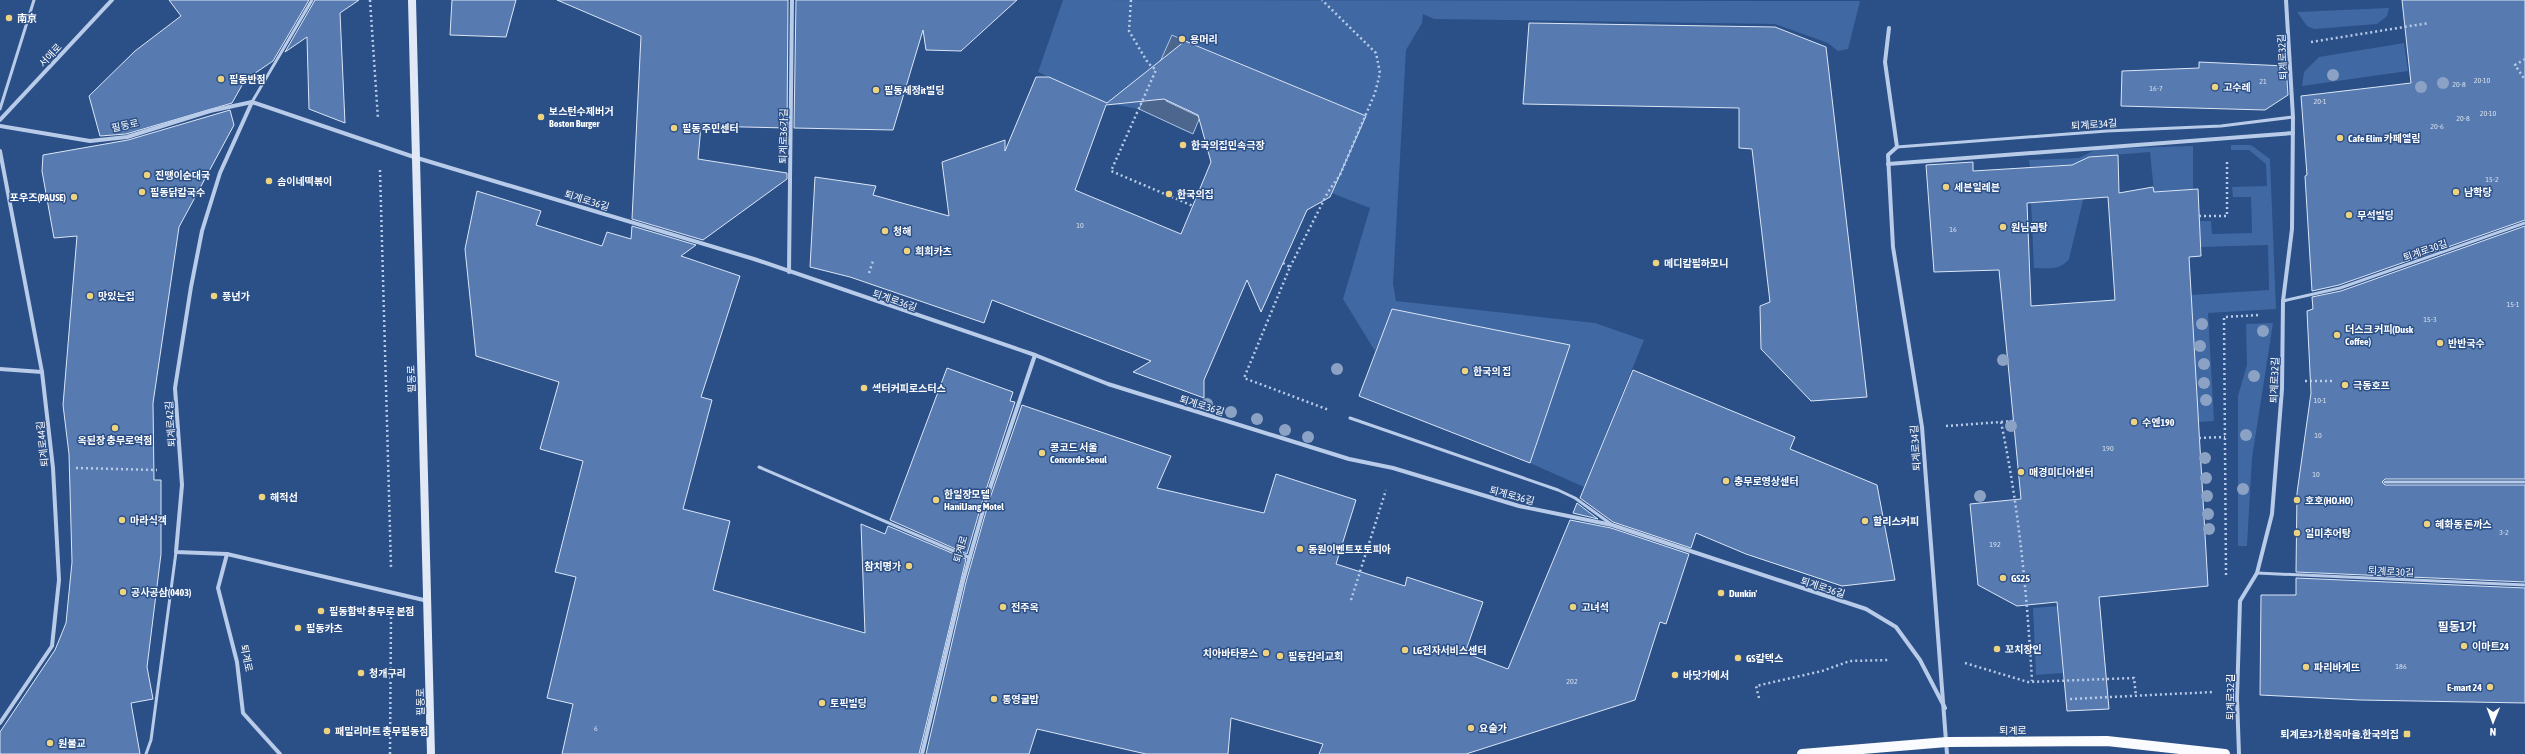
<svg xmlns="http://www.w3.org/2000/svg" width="2525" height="754" font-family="'Asap Condensed','Noto Sans KR',sans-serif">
  <rect width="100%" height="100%" fill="#2b4f87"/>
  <!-- green -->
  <g fill="#4068a3">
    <path d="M1063 0 1860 1 1848 49 1838 51 1828 43 1775 24 1434 19 1423 14 1422 23 1406 50 1393 284 1396 301 1595 323 1644 340 1584 487 1530 463 1450 322 1393 309 1375 351 1343 299 1370 208 1301 181 1310 162 1340 175 1366 116 1173 35 1138 109 1107 103 1038 72Z"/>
    <path d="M2389 8 2387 16 2377 24 2314 29 2307 26 2297 12Z"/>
    <path d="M2404 43 2408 71 2302 86 2304 72 2319 57Z"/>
    <path d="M2231 145H2251L2270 159 2276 309 2208 313 2214 421 2198 422 2191 295 2269 290 2268 245 2200 247 2199 221H2211L2212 234 2252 233 2251 197H2233L2232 187 2267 186 2266 164 2249 150H2231Z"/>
    <path d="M2193 146V189L2154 192 2150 152 2089 157 2072 165 2030 167 2029 160 2079 158 2097 149Z"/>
    <path d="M2051 177 2085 192 2069 259C2060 271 2047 268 2034 268L2031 203 2053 201Z"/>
    <path d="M2273 323 2252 458 2247 546H2238V396L2247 365 2246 324Z"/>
    <path d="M2100 603 2102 627 2060 631 2063 673 2036 675 2033 608Z"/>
  </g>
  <!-- water -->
  <path fill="#4d668e" stroke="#adc5e8" d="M1172 35 1192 44 1166 101 1200 117 1193 134 1139 109Z"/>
  <!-- building -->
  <g fill="#577bb0" stroke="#dbe6f6" fill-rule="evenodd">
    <path d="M169 0H309L273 61 245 80 232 103 126 134 100 136 89 96 135 51 181 16Z"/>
    <path d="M315 0H359L340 13 345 123 309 109 307 37 285 52Z"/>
    <path d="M452 0H516L506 37 450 35Z"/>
    <path d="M557 0H788L787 128 701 126 698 159 787 173V179L703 240 632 219 641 36Z"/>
    <path d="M796 0H1017L961 51 926 50 923 30 893 130 794 128Z"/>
    <path d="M2402 0H2525V220L2339 285 2312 291 2305 176 2307 175 2301 96 2411 83Z"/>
    <path d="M1529 23 1775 27 1826 47 1867 397 1811 401 1761 349 1760 306 1770 302 1752 149 1739 148V108L1523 104Z"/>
    <path d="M1185 41 1366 116 1330 197 1307 210 1261 312 1247 280 1204 380V398L1133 372 1151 361 992 300 984 323 850 277 810 267 815 177 876 186 873 195 949 216 942 162 1005 140V151L1036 77H1049L1107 103ZM1164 99 1198 115 1211 162 1181 234 1075 190 1106 105Z"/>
    <path d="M2199 62 2286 66 2288 95 2265 110 2121 106 2122 71 2199 68Z"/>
    <path d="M230 110 234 125 179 227 153 403 154 480H161V554L147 667 153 699 131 703 140 754H0V732L55 650 66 623 72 562 69 454 63 405 77 236 54 238 42 171 43 155 128 140Z"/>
    <path d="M2118 155 2119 193 2153 187 2154 192 2198 189 2201 256 2189 257 2208 586 2099 597 2109 709 2067 711 2057 602 2017 606 1978 585 1970 504 2021 499 1999 270 1934 272 1926 165 1973 162V171L2072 165 2089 157ZM2108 197 2115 300 2031 306 2027 203Z"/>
    <path d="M477 191 541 211 536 225 602 246 607 232 631 239 632 226 696 245 681 256 740 276 701 397 712 400 683 509 730 521 713 590 865 633 861 524 885 534 888 526 966 559 919 754H562L573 704 547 698 576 577 555 572 583 461 540 449 559 382 476 356 465 249Z"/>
    <path d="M2525 226V479H2385L2382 482 2385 485H2525V582L2296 572 2297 493 2311 393 2307 311 2313 309 2312 297 2341 291Z"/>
    <path d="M1392 309 1570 345 1530 463 1359 396Z"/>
    <path d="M947 368 1013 392 1010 401 1015 402 983 499 967 554 890 520Z"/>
    <path d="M1633 370 1795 437 1790 449 1877 485 1895 580 1842 586 1746 554 1696 533 1691 548 1613 522 1580 498Z"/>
    <path d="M1022 405 1171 456 1157 488 1264 513 1276 474 1356 500 1336 564 1405 586 1407 577 1483 602 1465 653 1508 669 1570 520 1611 528 1689 554 1666 624 1660 622 1635 700 1466 754H1319L1323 744 1231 718 1228 754H1146L1037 729 1029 754H926L966 582 989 501Z"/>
    <path d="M1577 503 1598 519 1573 513Z"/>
    <path d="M2296 578 2525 588V703L2360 700 2260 695 2261 595H2296Z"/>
  </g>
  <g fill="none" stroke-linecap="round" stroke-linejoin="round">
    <!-- path -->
    <g stroke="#b8cbe8" stroke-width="2.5" stroke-dasharray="2 3" stroke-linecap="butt">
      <path d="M370 0 378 119"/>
      <path d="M1131 0 1129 31 1148 63 1156 70 1111 171 1193 206"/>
      <path d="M2311 42 2429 23"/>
      <path d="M2525 59 2515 65 2525 80"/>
      <path d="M380 170 391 567"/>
      <path d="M2199 216H2227V161"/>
      <path d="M1283 263 1290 267 1244 378 1329 410"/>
      <path d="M1290 267 1328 192 1340 175 1375 93 1380 73 1376 53 1322 0"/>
      <path d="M869 273 873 261"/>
      <path d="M2305 381H2332"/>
      <path d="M2001 422 2014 421"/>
      <path d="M1946 426 2001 422C2019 508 2027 594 2032 681"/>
      <path d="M2199 438 2225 437"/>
      <path d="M76 468 157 470"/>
      <path d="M2226 575 2224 317 2259 315"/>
      <path d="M1351 600 1386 490"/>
      <path d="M1965 663 2028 682 2134 678 2136 696"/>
      <path d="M1759 698 1756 686 1822 671 1850 661 1890 660"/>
      <path d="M2070 699 2213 692"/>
      <path d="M390 754 391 616"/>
    </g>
    <!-- lane -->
    <g stroke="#b8cbe8" stroke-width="3">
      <path d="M252 102 312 0"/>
      <path d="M0 109 34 0"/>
      <path d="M1897 147 2107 131 2221 126 2293 117"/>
      <path d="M2283 301 2340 288 2525 223"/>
      <path d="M1350 418 1558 490 1575 498 1611 524"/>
      <path d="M759 467 970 558"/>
      <path d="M2385 482H2525"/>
      <path d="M2257 573 2525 585"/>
      <path d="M146 754 151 740 176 552"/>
    </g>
    <!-- street -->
    <g stroke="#b8cbe8" stroke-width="4">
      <path d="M1889 28 1885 62 1897 147 1888 155 1893 247 1922 427 1947 754"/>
      <path d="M252 102 220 173 202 231 191 287 175 388 182 485 176 552 227 554 428 601"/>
      <path d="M0 120 112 0"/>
      <path d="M0 126 90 141 127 137 210 111 252 102 414 157 754 259 1035 355 1108 384 1349 459 1393 468 1519 506 1612 525 1866 609 1896 627 1920 660 1945 708"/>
      <path d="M0 151 42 372 53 468 59 580 52 646 0 723"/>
      <path d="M1888 164 2293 133"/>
      <path d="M789 272 792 0"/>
      <path d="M0 369 42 372"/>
      <path d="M227 554 218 588 237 662 243 713 280 754"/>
      <path d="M922 754 963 581 986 500 1035 355"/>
      <path d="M2239 754 2237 698 2240 601 2257 573 2272 514 2282 389 2283 301 2292 229 2293 117 2286 0"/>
    </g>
    <!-- secondary -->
    <path stroke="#e1e9f7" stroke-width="8" d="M412 0 431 754"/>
    <!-- primary -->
    <path stroke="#f9fbfe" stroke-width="10" d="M1802 754 1947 742 2107 741 2225 754"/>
  </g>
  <!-- trees -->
  <g fill="#8ca2c4">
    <circle cx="2333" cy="75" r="6"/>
    <circle cx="2443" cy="83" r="6"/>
    <circle cx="2421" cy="87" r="6"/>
    <circle cx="2202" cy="324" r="6"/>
    <circle cx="2263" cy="331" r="6"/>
    <circle cx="2200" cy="346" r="6"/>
    <circle cx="2003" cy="360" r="6"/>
    <circle cx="2204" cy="364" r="6"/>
    <circle cx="1337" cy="369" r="6"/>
    <circle cx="2254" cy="376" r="6"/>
    <circle cx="2204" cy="383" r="6"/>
    <circle cx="2206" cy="400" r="6"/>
    <circle cx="1207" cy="404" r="6"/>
    <circle cx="1231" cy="412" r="6"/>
    <circle cx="1257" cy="419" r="6"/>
    <circle cx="2011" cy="426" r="6"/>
    <circle cx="1285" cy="430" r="6"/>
    <circle cx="2246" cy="435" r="6"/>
    <circle cx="1308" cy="437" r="6"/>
    <circle cx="2205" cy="458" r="6"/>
    <circle cx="2206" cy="478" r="6"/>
    <circle cx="2243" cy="489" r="6"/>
    <circle cx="1980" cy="496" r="6"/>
    <circle cx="2207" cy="496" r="6"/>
    <circle cx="2208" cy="514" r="6"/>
    <circle cx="2209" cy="529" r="6"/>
  </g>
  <!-- markers -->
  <g fill="#edd380" stroke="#2b4f87" stroke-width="1.5">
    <circle cx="9" cy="18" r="4"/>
    <circle cx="1182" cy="39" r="4"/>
    <circle cx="221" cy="79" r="4"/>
    <circle cx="2215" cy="87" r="4"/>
    <circle cx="876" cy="90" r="4"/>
    <circle cx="541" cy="117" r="4"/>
    <circle cx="674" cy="128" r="4"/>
    <circle cx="2340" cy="138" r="4"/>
    <circle cx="1183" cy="145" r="4"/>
    <circle cx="147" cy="175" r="4"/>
    <circle cx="269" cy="181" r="4"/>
    <circle cx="1946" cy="187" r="4"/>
    <circle cx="142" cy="192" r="4"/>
    <circle cx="2456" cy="192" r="4"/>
    <circle cx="1169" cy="194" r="4"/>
    <circle cx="74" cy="197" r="4"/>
    <circle cx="2349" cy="215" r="4"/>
    <circle cx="2003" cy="227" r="4"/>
    <circle cx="885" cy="231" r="4"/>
    <circle cx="907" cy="251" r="4"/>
    <circle cx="1656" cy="263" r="4"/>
    <circle cx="90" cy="296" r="4"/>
    <circle cx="214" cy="296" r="4"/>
    <circle cx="2337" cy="335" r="4"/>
    <circle cx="2440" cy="343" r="4"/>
    <circle cx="1465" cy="371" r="4"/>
    <circle cx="2345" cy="385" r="4"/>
    <circle cx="864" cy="388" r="4"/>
    <circle cx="2134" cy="422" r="4"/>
    <circle cx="115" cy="428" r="4"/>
    <circle cx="1042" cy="453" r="4"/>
    <circle cx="2021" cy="472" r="4"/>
    <circle cx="1726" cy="481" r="4"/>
    <circle cx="262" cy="497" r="4"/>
    <circle cx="936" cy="500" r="4"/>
    <circle cx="2297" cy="500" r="4"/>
    <circle cx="122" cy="520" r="4"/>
    <circle cx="1865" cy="521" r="4"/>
    <circle cx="2427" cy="524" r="4"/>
    <circle cx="2297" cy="533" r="4"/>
    <circle cx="1300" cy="549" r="4"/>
    <circle cx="909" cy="566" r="4"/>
    <circle cx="2003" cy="578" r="4"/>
    <circle cx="123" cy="592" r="4"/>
    <circle cx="1721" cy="593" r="4"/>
    <circle cx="1003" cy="607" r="4"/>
    <circle cx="1573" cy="607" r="4"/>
    <circle cx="321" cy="611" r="4"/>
    <circle cx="298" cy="628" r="4"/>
    <circle cx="2464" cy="646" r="4"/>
    <circle cx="1997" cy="649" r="4"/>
    <circle cx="1405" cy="650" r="4"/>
    <circle cx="1266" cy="653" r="4"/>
    <circle cx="1280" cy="656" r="4"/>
    <circle cx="1738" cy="658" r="4"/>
    <circle cx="2306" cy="667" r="4"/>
    <circle cx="361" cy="673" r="4"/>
    <circle cx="1675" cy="675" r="4"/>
    <circle cx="2490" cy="687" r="4"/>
    <circle cx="994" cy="699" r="4"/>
    <circle cx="822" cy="703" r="4"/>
    <circle cx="1471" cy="728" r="4"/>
    <circle cx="327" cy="731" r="4"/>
    <rect x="2403" y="730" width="8" height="8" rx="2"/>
    <circle cx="50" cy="743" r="4"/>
  </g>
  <g text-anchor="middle" stroke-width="3" stroke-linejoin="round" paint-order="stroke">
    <!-- number labels -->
    <g font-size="8" fill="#d5deeb">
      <text x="2482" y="83">20-10</text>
      <text x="2263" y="84">21</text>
      <text x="2459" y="87">20-8</text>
      <text x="2156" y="91">16-7</text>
      <text x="2320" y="104">20-1</text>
      <text x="2488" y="116">20-10</text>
      <text x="2463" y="121">20-8</text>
      <text x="2437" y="129">20-6</text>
      <text x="2492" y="182">15-2</text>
      <text x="1080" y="228">10</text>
      <text x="1953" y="232">16</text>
      <text x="2513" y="307">15-1</text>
      <text x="2430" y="322">15-3</text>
      <text x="2320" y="403">10-1</text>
      <text x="2318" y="438">10</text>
      <text x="2108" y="451">190</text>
      <text x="2316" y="477">10</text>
      <text x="2504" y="535">3-2</text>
      <text x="1995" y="547">192</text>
      <text x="2401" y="669">186</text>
      <text x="1572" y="684">202</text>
      <text x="596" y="731">6</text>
    </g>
    <!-- poi labels -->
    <g font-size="10" font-weight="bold" fill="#fff" stroke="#2b4f87" text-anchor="start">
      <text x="17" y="22">南京</text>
      <text x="1190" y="43">용머리</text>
      <text x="229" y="83">필동반점</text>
      <text x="2223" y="91">고수레</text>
      <text x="884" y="94">필동세정it빌딩</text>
      <text x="549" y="115">보스턴수제버거<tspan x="549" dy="12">Boston Burger</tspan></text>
      <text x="682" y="132">필동 주민센터</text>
      <text x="2348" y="142">Cafe Elim 카페엘림</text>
      <text x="1191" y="149">한국의집민속극장</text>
      <text x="155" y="179">진땡이순대국</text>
      <text x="277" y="185">솜이네떡볶이</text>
      <text x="1954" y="191">세븐일레븐</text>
      <text x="150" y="196">필동닭칼국수</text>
      <text x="2464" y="196">남학당</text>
      <text x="1177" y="198">한국의집</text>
      <text x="66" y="201" text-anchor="end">포우즈(PAUSE)</text>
      <text x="2357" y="219">무석빌딩</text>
      <text x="2011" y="231">원님곰탕</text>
      <text x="893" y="235">청해</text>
      <text x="915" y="255">희희카츠</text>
      <text x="1664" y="267">메디칼필하모니</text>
      <text x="98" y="300">맛있는집</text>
      <text x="222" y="300">풍년가</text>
      <text x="2345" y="333">더스크 커피(Dusk<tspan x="2345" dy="12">Coffee)</tspan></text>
      <text x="2448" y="347">반반국수</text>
      <text x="1473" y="375">한국의 집</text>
      <text x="2353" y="389">극동호프</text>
      <text x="872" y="392">섹터커피로스터스</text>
      <text x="2142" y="426">수엔190</text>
      <text x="115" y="444" text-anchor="middle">옥된장 충무로역점</text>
      <text x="1050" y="451">콩코드 서울<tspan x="1050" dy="12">Concorde Seoul</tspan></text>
      <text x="2029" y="476">매경미디어센터</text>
      <text x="1734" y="485">충무로영상센터</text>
      <text x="944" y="498">한일장모텔<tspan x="944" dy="12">HanilJang Motel</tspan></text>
      <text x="270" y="501">해적선</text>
      <text x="2305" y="504">호호(HO.HO)</text>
      <text x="130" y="524">마라식객</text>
      <text x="1873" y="525">할리스커피</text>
      <text x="2435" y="528">혜화동 돈까스</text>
      <text x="2305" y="537">일미추어탕</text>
      <text x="1308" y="553">동원이벤트포토피아</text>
      <text x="901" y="570" text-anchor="end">참치명가</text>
      <text x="2011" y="582">GS25</text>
      <text x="131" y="596">공사공삼(0403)</text>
      <text x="1729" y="597">Dunkin'</text>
      <text x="1011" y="611">전주옥</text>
      <text x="1581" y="611">고녀석</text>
      <text x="329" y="615">필동함박 충무로 본점</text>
      <text x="306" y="632">필동카츠</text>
      <text x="2472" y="650">이마트24</text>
      <text x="2005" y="653">꼬치장인</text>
      <text x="1413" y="654">LG전자서비스센터</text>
      <text x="1258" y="657" text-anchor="end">치아바타몽스</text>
      <text x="1288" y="660">필동감리교회</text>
      <text x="1746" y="662">GS칼텍스</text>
      <text x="2314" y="671">파리바게뜨</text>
      <text x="369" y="677">청개구리</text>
      <text x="1683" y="679">바닷가에서</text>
      <text x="2482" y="691" text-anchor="end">E-mart 24</text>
      <text x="1002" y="703">통영굴밥</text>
      <text x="830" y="707">토픽빌딩</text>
      <text x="1479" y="732">요술가</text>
      <text x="335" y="735">패밀리마트 충무필동점</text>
      <text x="2399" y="738" text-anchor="end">퇴계로3가.한옥마을.한국의집</text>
      <text x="58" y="747">원불교</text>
    </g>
    <!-- street labels -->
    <g font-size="10" fill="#fff" stroke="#2b4f87">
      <text transform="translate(50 55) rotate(-47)" y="4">서애로</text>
      <text transform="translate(2282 57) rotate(-93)" y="4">퇴계로32길</text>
      <text transform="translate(2094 124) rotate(-4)" y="4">퇴계로34길</text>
      <text transform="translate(125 125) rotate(-12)" y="4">필동로</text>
      <text transform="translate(783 136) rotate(-89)" y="4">퇴계로36가길</text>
      <text transform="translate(587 200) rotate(17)" y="4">퇴계로36길</text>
      <text transform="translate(2425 250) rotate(-19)" y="4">퇴계로30길</text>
      <text transform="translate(895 300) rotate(19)" y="4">퇴계로36길</text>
      <text transform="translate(411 379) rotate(-92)" y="4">필동로</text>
      <text transform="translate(2274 380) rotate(-88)" y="4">퇴계로32길</text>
      <text transform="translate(1202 405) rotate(17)" y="4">퇴계로36길</text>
      <text transform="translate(170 424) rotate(-94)" y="4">퇴계로42길</text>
      <text transform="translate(42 444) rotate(-96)" y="4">퇴계로44길</text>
      <text transform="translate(1915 448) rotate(-94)" y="4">퇴계로34길</text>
      <text transform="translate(1512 495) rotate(15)" y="4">퇴계로36길</text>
      <text transform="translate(960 549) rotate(-74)" y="4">퇴계로</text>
      <text transform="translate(2391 571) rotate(3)" y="4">퇴계로30길</text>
      <text transform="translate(1823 587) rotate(18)" y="4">퇴계로36길</text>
      <text transform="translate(247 658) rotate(79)" y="4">퇴계로</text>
      <text transform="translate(2230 697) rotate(-90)" y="4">퇴계로32길</text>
      <text transform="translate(420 702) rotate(-91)" y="4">필동로</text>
      <text x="2013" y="734">퇴계로</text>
    </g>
    <!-- quarter labels -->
    <g font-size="12" font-weight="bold" fill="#fff" stroke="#2b4f87">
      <text x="2457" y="631">필동1가</text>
    </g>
  </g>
  <!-- north arrow -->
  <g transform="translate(2493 722) rotate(181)" stroke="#2b4f87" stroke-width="3" paint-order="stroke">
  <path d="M0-3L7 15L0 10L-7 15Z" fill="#ffffff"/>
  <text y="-6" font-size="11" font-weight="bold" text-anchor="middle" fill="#ffffff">N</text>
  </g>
</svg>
